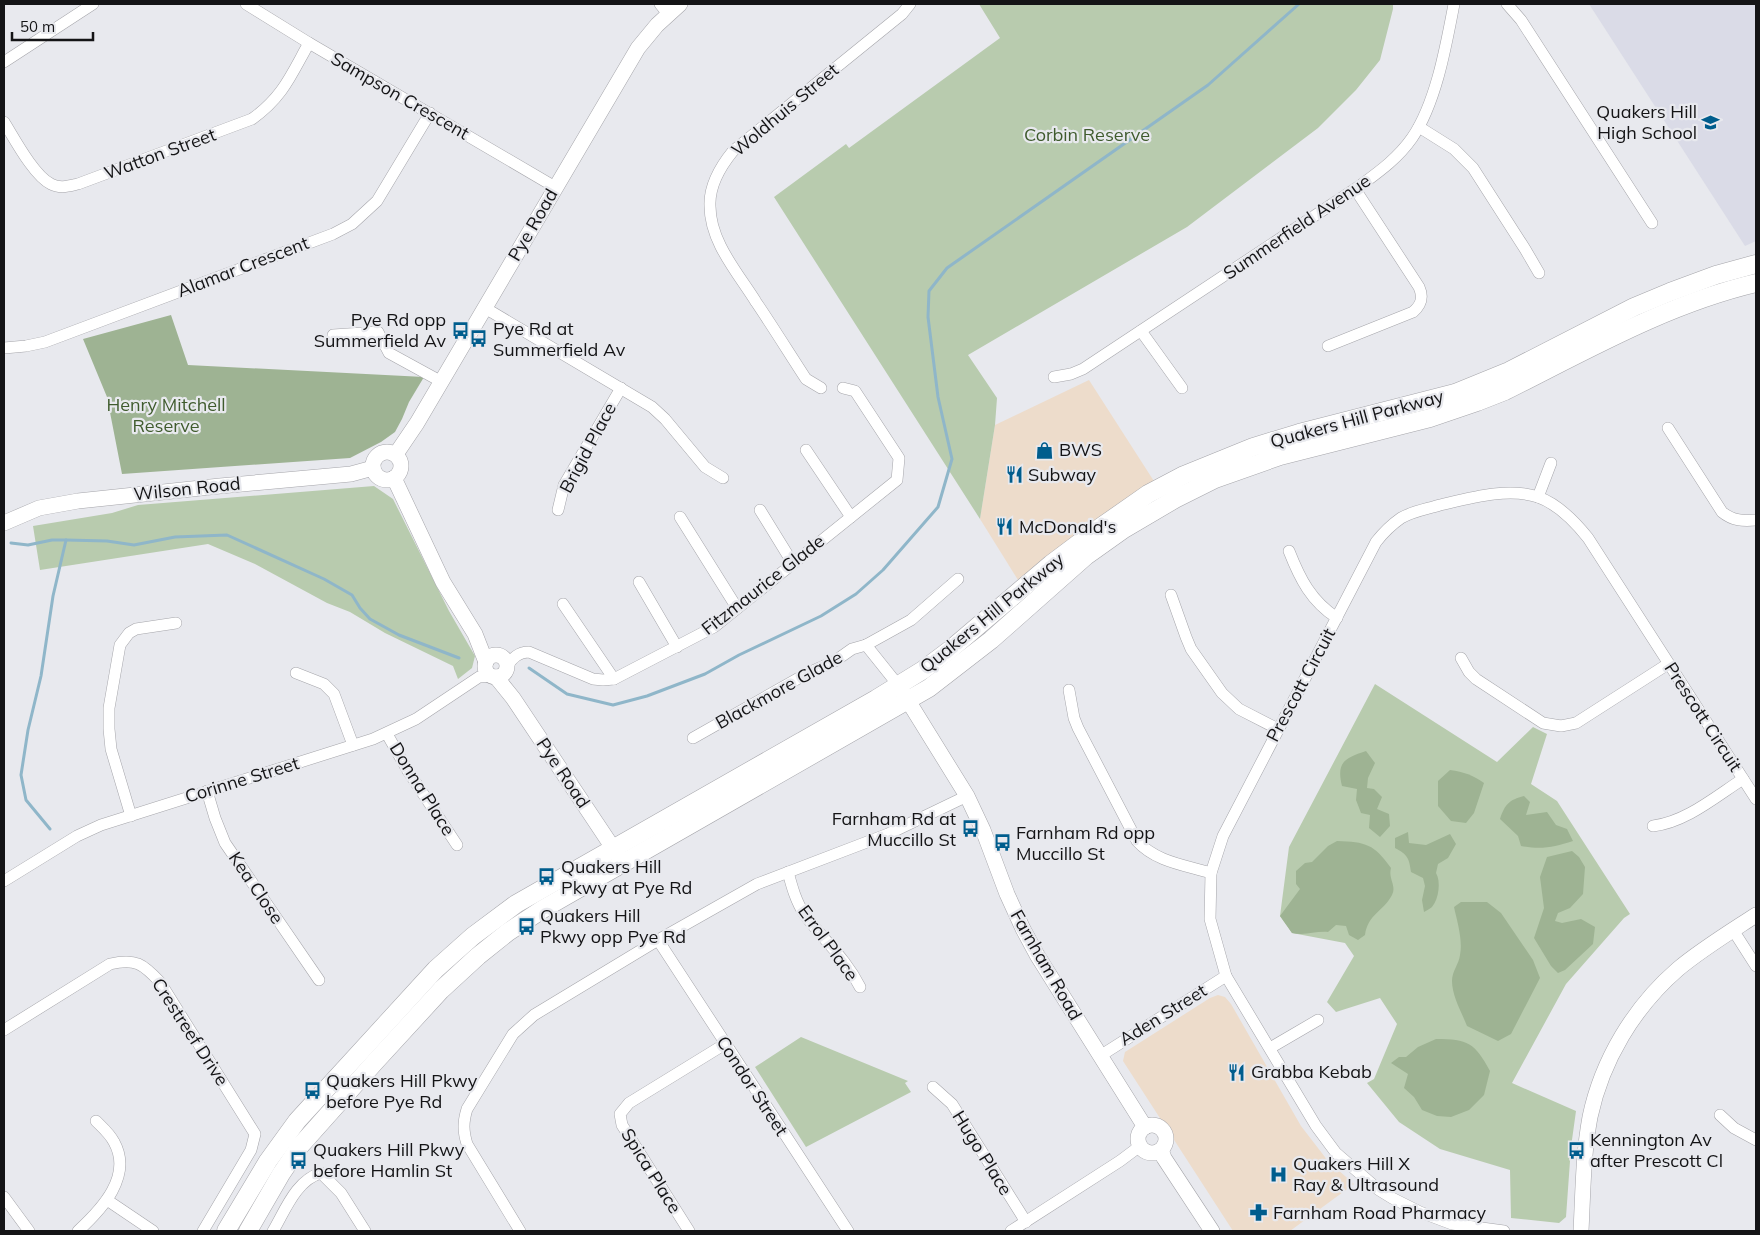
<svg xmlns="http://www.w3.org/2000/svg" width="1760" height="1235" font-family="Mulish,sans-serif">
  <rect width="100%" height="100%" fill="#e8e9ee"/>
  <!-- commercial -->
  <g fill="#eddccb">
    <path d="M1089 380 1159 489 1023 588 980 519 995 425Z"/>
    <path d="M1218 995 1225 997 1231 1004 1301 1126 1328 1161 1354 1184 1290 1231H1233L1123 1061 1125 1052 1210 998Z"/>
  </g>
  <!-- built -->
  <path fill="#dadbe7" d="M1589 4H1756V241L1745 246Z"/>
  <!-- green -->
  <g fill="#b8cbae">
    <path d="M979 4H1393V9L1380 60 1356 90 1318 128 1187 227 968 355 997 398 995 425 980 519 774 197 846 144 849 148 1000 38Z"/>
    <path d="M374 486 393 499 449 611 475 656 472 668 458 679 453 666 385 633 350 612 327 603 255 564 208 544 40 570 33 526 112 513 138 505Z"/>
    <path d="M1375 684 1497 762 1533 727 1547 734 1531 784 1557 801 1630 914 1624 918 1566 984 1512 1083 1576 1111 1571 1147 1566 1217 1559 1223 1511 1218 1510 1170 1440 1149 1399 1122 1367 1083 1374 1079 1397 1024 1380 998 1336 1012 1327 1002 1354 956 1345 943 1292 933 1280 916 1289 847Z"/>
    <path d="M801 1037 908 1081 905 1083 911 1092 806 1147 755 1067Z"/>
  </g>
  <!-- forest -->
  <g fill="#9eb393">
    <path d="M171 315 188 365 424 377 409 402 402 419 395 432 381 442 350 458 122 474 107 397 83 339Z"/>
    <path d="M1366 751 1375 763 1368 778 1367 788 1374 789 1382 797 1377 809 1389 814 1390 826 1380 837 1369 828 1370 815 1361 813 1356 800 1357 789 1342 786C1336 762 1345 758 1366 751Z"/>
    <path d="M1450 770C1464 772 1473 775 1484 783L1474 813 1466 823 1451 821 1438 806V781Z"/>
    <path d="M1524 796 1530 802 1526 815 1547 812 1556 825 1567 829 1573 841C1554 847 1542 850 1521 846L1518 836 1500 819C1505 804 1509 800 1524 796Z"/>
    <path d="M1408 832 1409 843 1426 845 1450 834 1456 844 1448 858 1438 864 1436 873C1441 881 1439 899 1432 907 1430 909 1427 910 1424 912L1422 900 1425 886 1423 878 1411 872C1409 858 1408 855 1395 848V838Z"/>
    <path d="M1337 841C1366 842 1374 844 1391 868 1388 879 1397 886 1392 895 1383 912 1368 914 1365 935L1358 940 1349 935 1346 926 1336 925 1328 932C1315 931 1305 936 1292 933L1280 916 1300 889 1296 884V871L1305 863 1312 862 1328 846Z"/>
    <path d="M1572 851 1579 857 1585 867 1583 894 1570 908 1558 913 1555 921 1562 923 1581 919 1595 927 1593 944 1565 970 1558 973 1551 966 1534 938 1544 908 1540 877 1547 857Z"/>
    <path d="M1461 902H1487L1501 913 1533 960 1540 978 1511 1034 1498 1041 1467 1026C1462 1013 1452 996 1452 981 1452 971 1459 964 1460 955 1463 940 1457 921 1454 907Z"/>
    <path d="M1436 1039C1468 1039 1475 1043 1490 1071L1484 1095 1469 1110 1451 1117 1437 1116 1422 1110 1414 1097 1404 1088 1408 1074 1391 1063 1399 1057H1406L1418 1047Z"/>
  </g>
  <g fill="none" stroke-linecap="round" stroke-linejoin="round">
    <!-- stream -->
    <g stroke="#8fb6c9" stroke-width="3">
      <path d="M11 543 28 545 52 540H66L107 541 134 545 175 537 227 535 324 579 352 595 360 608 370 619 399 635 459 658"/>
      <path d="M529 668 567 694 613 705 647 696 705 674 739 655 821 616 856 594 883 570 938 507 952 459 938 397 928 317 929 291 947 268 1208 85 1299 4"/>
      <path d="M50 829 26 800 21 775 28 730 41 676 53 596 66 540"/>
    </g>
    <defs>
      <g id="street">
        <path d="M246 4 309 43 555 187"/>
        <path d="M660 4 668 14"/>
        <path d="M1507 4 1521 20 1652 223"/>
        <path d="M4 62 93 4"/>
        <path d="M4 122C14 138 34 176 51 184 60 189 69 186 78 184L252 119C283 97 291 75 309 43"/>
        <path d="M1419 127 1454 149 1473 168 1525 249 1539 273"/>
        <path d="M485 308 652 407 665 419 705 467 723 478"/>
        <path d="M1141 331 1182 388"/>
        <path d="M333 335 378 332 389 353 442 382"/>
        <path d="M1328 346 1413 312C1421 305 1424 298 1419 287L1355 189"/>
        <path d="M4 348 26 346 45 342 333 234 352 224 377 201 430 113"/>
        <path d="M1054 377 1071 374 1083 369 1361 185C1380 171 1398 158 1412 138 1436 103 1446 46 1454 4"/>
        <path d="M821 388 806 379C789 353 773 327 756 302 738 273 710 242 710 206 709 185 720 167 733 151L902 14 910 4"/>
        <path d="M1668 428 1722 512C1733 521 1743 521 1756 520"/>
        <path d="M806 450 851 517"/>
        <path d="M1538 497 1551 463"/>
        <path d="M558 510 564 485 621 388"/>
        <path d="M760 510 792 562"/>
        <path d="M680 517 737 608"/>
        <path d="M1289 551C1300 579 1311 601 1337 618"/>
        <path d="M639 582 677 647"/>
        <path d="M1171 595 1186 637 1191 649 1222 693 1239 709 1278 729"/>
        <path d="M563 604 614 679"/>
        <path d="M866 645 898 685"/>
        <path d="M1461 658 1469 672 1476 679 1543 723 1561 726 1576 723 1668 664"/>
        <path d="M507 666C513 658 518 652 529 652L593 679 603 680 614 679 714 627 897 480 899 458 855 391 843 388"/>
        <path d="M296 673 324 684 334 694 353 745"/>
        <path d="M1069 690 1074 718 1078 728 1137 841C1156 862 1185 865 1211 873"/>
        <path d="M387 734 408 771 457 845"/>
        <path d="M693 738 806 674 835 661 852 649 866 645 911 620 958 579"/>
        <path d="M207 791 215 818 225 843 319 980"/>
        <path d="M131 816 111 749 109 729V708L120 645 129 633 136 629 176 623"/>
        <path d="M1653 826C1686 822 1715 797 1743 779"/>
        <path d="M788 872C792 887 796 902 805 915 824 941 845 957 860 987"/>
        <path d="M4 881 77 836 101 825 373 739 416 719 479 677 492 676"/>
        <path d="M1733 930 1756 966"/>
        <path d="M658 940 848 1231"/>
        <path d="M4 1030 110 964C136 958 143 964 160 982L255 1134 251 1150 203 1231"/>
        <path d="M1270 1048 1318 1020"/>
        <path d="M1100 1056 1226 976"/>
        <path d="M933 1087 952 1104 1026 1222"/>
        <path d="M1720 1115 1734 1128 1756 1140"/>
        <path d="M4 1197 29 1231"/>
        <path d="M107 1200 153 1231"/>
        <path d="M78 1231C102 1209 133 1176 114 1142 110 1134 102 1127 96 1121"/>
        <path d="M273 1231C285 1211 296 1180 321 1173L341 1193 365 1231"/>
        <path d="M520 1231 467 1144C463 1131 463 1122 467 1109L513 1034 534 1015 658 940 757 884 888 834 967 796"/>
        <path d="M689 1231 622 1125 620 1114 629 1103 725 1044"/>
        <path d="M1011 1231 1120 1161 1140 1146"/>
        <path d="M1504 1231 1452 1224 1420 1212 1392 1198 1379 1190 1336 1153 1316 1126 1226 976 1210 919 1211 873 1223 836 1376 542C1383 533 1391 525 1401 518 1413 511 1427 509 1440 505 1470 498 1508 487 1538 497 1558 504 1576 523 1588 538L1756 799"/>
      </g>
      <g id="secondary">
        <circle cx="387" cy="466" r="14"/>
        <path d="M396 454 417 423 638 48 657 25 680 4"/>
        <path d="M394 478 443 582 475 634 486 662"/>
        <path d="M4 523 39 508 78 501 220 486 351 474 373 468"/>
        <circle cx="496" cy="666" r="11"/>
        <path d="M496 677 513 698 619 857"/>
        <path d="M902 691 967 796 983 830 1007 894 1023 929 1037 955 1145 1127"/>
        <circle cx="1152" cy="1139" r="14"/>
        <path d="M1161 1150 1164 1158 1212 1231"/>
        <path d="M1581 1231C1583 1193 1583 1155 1590 1117 1602 1060 1634 1007 1678 969 1702 949 1730 932 1756 915"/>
      </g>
      <g id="primary">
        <path d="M226 1231 268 1161 297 1121 436 969 473 936 516 904 876 699 923 670 951 649 1051 564 1095 531 1148 494 1184 475 1253 447 1299 433 1455 393 1509 371 1634 307 1670 292 1716 275 1756 264"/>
        <path d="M248 1231 281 1174 300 1146 374 1063 441 990 478 956 508 932 543 909 929 688 991 640 1086 556 1124 529 1175 499 1215 479 1280 456 1430 418 1477 402 1505 391C1587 350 1667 304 1756 283"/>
      </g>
    </defs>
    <!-- street casing -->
    <use href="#street" stroke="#a5a5aa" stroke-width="12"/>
    <!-- secondary casing -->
    <use href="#secondary" stroke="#a5a5aa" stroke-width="16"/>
    <!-- primary casing -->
    <use href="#primary" stroke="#a5a5aa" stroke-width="19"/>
    <!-- street -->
    <use href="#street" stroke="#fff" stroke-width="11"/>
    <!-- secondary -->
    <use href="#secondary" stroke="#fff" stroke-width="15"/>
    <!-- primary -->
    <use href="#primary" stroke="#fff" stroke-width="18"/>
  </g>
  <!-- icons -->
  <defs>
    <symbol id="school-bare" viewBox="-9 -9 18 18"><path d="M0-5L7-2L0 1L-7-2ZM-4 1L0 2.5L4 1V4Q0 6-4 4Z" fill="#005d8d" stroke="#e8e9ee" stroke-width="2.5" paint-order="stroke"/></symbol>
    <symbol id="bus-bare" viewBox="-9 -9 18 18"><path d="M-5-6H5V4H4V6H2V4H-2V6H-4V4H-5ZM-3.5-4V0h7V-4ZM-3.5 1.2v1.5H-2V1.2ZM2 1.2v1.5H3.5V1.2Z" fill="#005d8d" stroke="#e8e9ee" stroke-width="2.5" paint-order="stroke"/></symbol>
    <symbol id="shop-bare" viewBox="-9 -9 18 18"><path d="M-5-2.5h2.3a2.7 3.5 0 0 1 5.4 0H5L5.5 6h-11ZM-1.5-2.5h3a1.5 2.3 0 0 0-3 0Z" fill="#005d8d" stroke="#e8e9ee" stroke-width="2.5" paint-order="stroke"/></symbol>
    <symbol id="restaurant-bare" viewBox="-9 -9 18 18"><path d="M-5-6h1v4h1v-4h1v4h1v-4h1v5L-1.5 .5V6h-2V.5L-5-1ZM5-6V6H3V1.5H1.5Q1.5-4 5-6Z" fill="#005d8d" stroke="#e8e9ee" stroke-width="2.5" paint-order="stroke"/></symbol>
    <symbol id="hospital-bare" viewBox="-9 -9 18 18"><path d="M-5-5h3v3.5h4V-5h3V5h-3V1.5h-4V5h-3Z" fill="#005d8d" stroke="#e8e9ee" stroke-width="2.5" paint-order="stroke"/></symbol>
    <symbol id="pharmacy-bare" viewBox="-9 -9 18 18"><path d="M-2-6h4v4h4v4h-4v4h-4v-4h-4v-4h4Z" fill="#005d8d" stroke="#e8e9ee" stroke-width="2.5" paint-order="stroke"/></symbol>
  </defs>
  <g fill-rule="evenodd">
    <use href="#school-bare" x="1698" y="110" width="25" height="25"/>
    <use href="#bus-bare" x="448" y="318" width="25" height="25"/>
    <use href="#bus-bare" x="466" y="326" width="25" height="25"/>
    <use href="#shop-bare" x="1032" y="438" width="25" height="25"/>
    <use href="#restaurant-bare" x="1002" y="462" width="25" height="25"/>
    <use href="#restaurant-bare" x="992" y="514" width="25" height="25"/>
    <use href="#bus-bare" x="958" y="816" width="25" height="25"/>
    <use href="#bus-bare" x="990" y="830" width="25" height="25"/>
    <use href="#bus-bare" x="534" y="864" width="25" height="25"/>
    <use href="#bus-bare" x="514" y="914" width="25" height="25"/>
    <use href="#restaurant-bare" x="1224" y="1060" width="25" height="25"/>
    <use href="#bus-bare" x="300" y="1078" width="25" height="25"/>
    <use href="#bus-bare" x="1564" y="1138" width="25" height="25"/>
    <use href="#bus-bare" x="286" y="1148" width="25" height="25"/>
    <use href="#hospital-bare" x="1266" y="1162" width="25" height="25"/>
    <use href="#pharmacy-bare" x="1246" y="1200" width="25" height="25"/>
  </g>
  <g text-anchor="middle" stroke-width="4.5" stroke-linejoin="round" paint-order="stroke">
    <!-- street labels -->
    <g font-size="18" fill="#141416" stroke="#e8e9ee">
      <text transform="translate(400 96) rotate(30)" y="6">Sampson Crescent</text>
      <text transform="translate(785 110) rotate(-40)" y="6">Woldhuis Street</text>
      <text transform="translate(160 154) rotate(-20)" y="6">Watton Street</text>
      <text transform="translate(533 225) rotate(-60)" y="6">Pye Road</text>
      <text transform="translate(1297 227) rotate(-34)" y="6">Summerfield Avenue</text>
      <text transform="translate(243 267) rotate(-21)" y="6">Alamar Crescent</text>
      <text transform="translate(1357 419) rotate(-15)" y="6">Quakers Hill Parkway</text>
      <text transform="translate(588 448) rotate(-62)" y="6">Brigid Place</text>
      <text transform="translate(187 489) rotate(-6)" y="6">Wilson Road</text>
      <text transform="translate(763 585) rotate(-38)" y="6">Fitzmaurice Glade</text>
      <text transform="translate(992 613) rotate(-39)" y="6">Quakers Hill Parkway</text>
      <text transform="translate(1301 685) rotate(-62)" y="6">Prescott Circuit</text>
      <text transform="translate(779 690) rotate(-29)" y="6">Blackmore Glade</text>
      <text transform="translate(1703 717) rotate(57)" y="6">Prescott Circuit</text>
      <text transform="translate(563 773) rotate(56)" y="6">Pye Road</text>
      <text transform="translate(242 780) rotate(-17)" y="6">Corinne Street</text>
      <text transform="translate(422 789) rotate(58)" y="6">Donna Place</text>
      <text transform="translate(256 888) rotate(56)" y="6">Kea Close</text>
      <text transform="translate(828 943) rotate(54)" y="6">Errol Place</text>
      <text transform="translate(1046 965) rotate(60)" y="6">Farnham Road</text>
      <text transform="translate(1163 1015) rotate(-32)" y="6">Aden Street</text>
      <text transform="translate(190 1032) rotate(57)" y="6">Crestreef Drive</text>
      <text transform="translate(752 1086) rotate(57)" y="6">Condor Street</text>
      <text transform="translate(982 1153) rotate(58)" y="6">Hugo Place</text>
      <text transform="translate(651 1171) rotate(58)" y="6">Spica Place</text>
    </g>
    <!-- poi labels -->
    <g font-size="18" fill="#141416" stroke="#e8e9ee" text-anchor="start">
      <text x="1697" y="118" text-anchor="end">Quakers Hill<tspan x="1697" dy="21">High School</tspan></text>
      <text x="446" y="326" text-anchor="end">Pye Rd opp<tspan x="446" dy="21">Summerfield Av</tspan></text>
      <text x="493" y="335">Pye Rd at<tspan x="493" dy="21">Summerfield Av</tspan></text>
      <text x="1059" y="456">BWS</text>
      <text x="1028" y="481">Subway</text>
      <text x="1019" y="533">McDonald's</text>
      <text x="956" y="825" text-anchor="end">Farnham Rd at<tspan x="956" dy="21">Muccillo St</tspan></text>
      <text x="1016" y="839">Farnham Rd opp<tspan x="1016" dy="21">Muccillo St</tspan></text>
      <text x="561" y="873">Quakers Hill<tspan x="561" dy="21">Pkwy at Pye Rd</tspan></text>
      <text x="540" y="922">Quakers Hill<tspan x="540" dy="21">Pkwy opp Pye Rd</tspan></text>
      <text x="1251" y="1078">Grabba Kebab</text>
      <text x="326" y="1087">Quakers Hill Pkwy<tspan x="326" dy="21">before Pye Rd</tspan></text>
      <text x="1590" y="1146">Kennington Av<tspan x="1590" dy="21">after Prescott Cl</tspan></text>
      <text x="313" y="1156">Quakers Hill Pkwy<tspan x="313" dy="21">before Hamlin St</tspan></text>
      <text x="1293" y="1170">Quakers Hill X<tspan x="1293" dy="21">Ray &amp; Ultrasound</tspan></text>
      <text x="1273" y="1219">Farnham Road Pharmacy</text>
    </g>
    <!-- park labels -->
    <g font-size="18" fill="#3f5b2d" stroke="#e8e9ee">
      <text x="1087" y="141">Corbin Reserve</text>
      <text x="166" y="411">Henry Mitchell<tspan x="166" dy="21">Reserve</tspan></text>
    </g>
  </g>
  <!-- border -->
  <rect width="1760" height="1235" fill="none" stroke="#141416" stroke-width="10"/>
  <!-- scale -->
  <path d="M12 32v8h81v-8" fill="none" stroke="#141416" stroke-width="2.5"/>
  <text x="20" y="32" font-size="15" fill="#141416" stroke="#e8e9ee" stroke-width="4" paint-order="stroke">50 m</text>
</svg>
